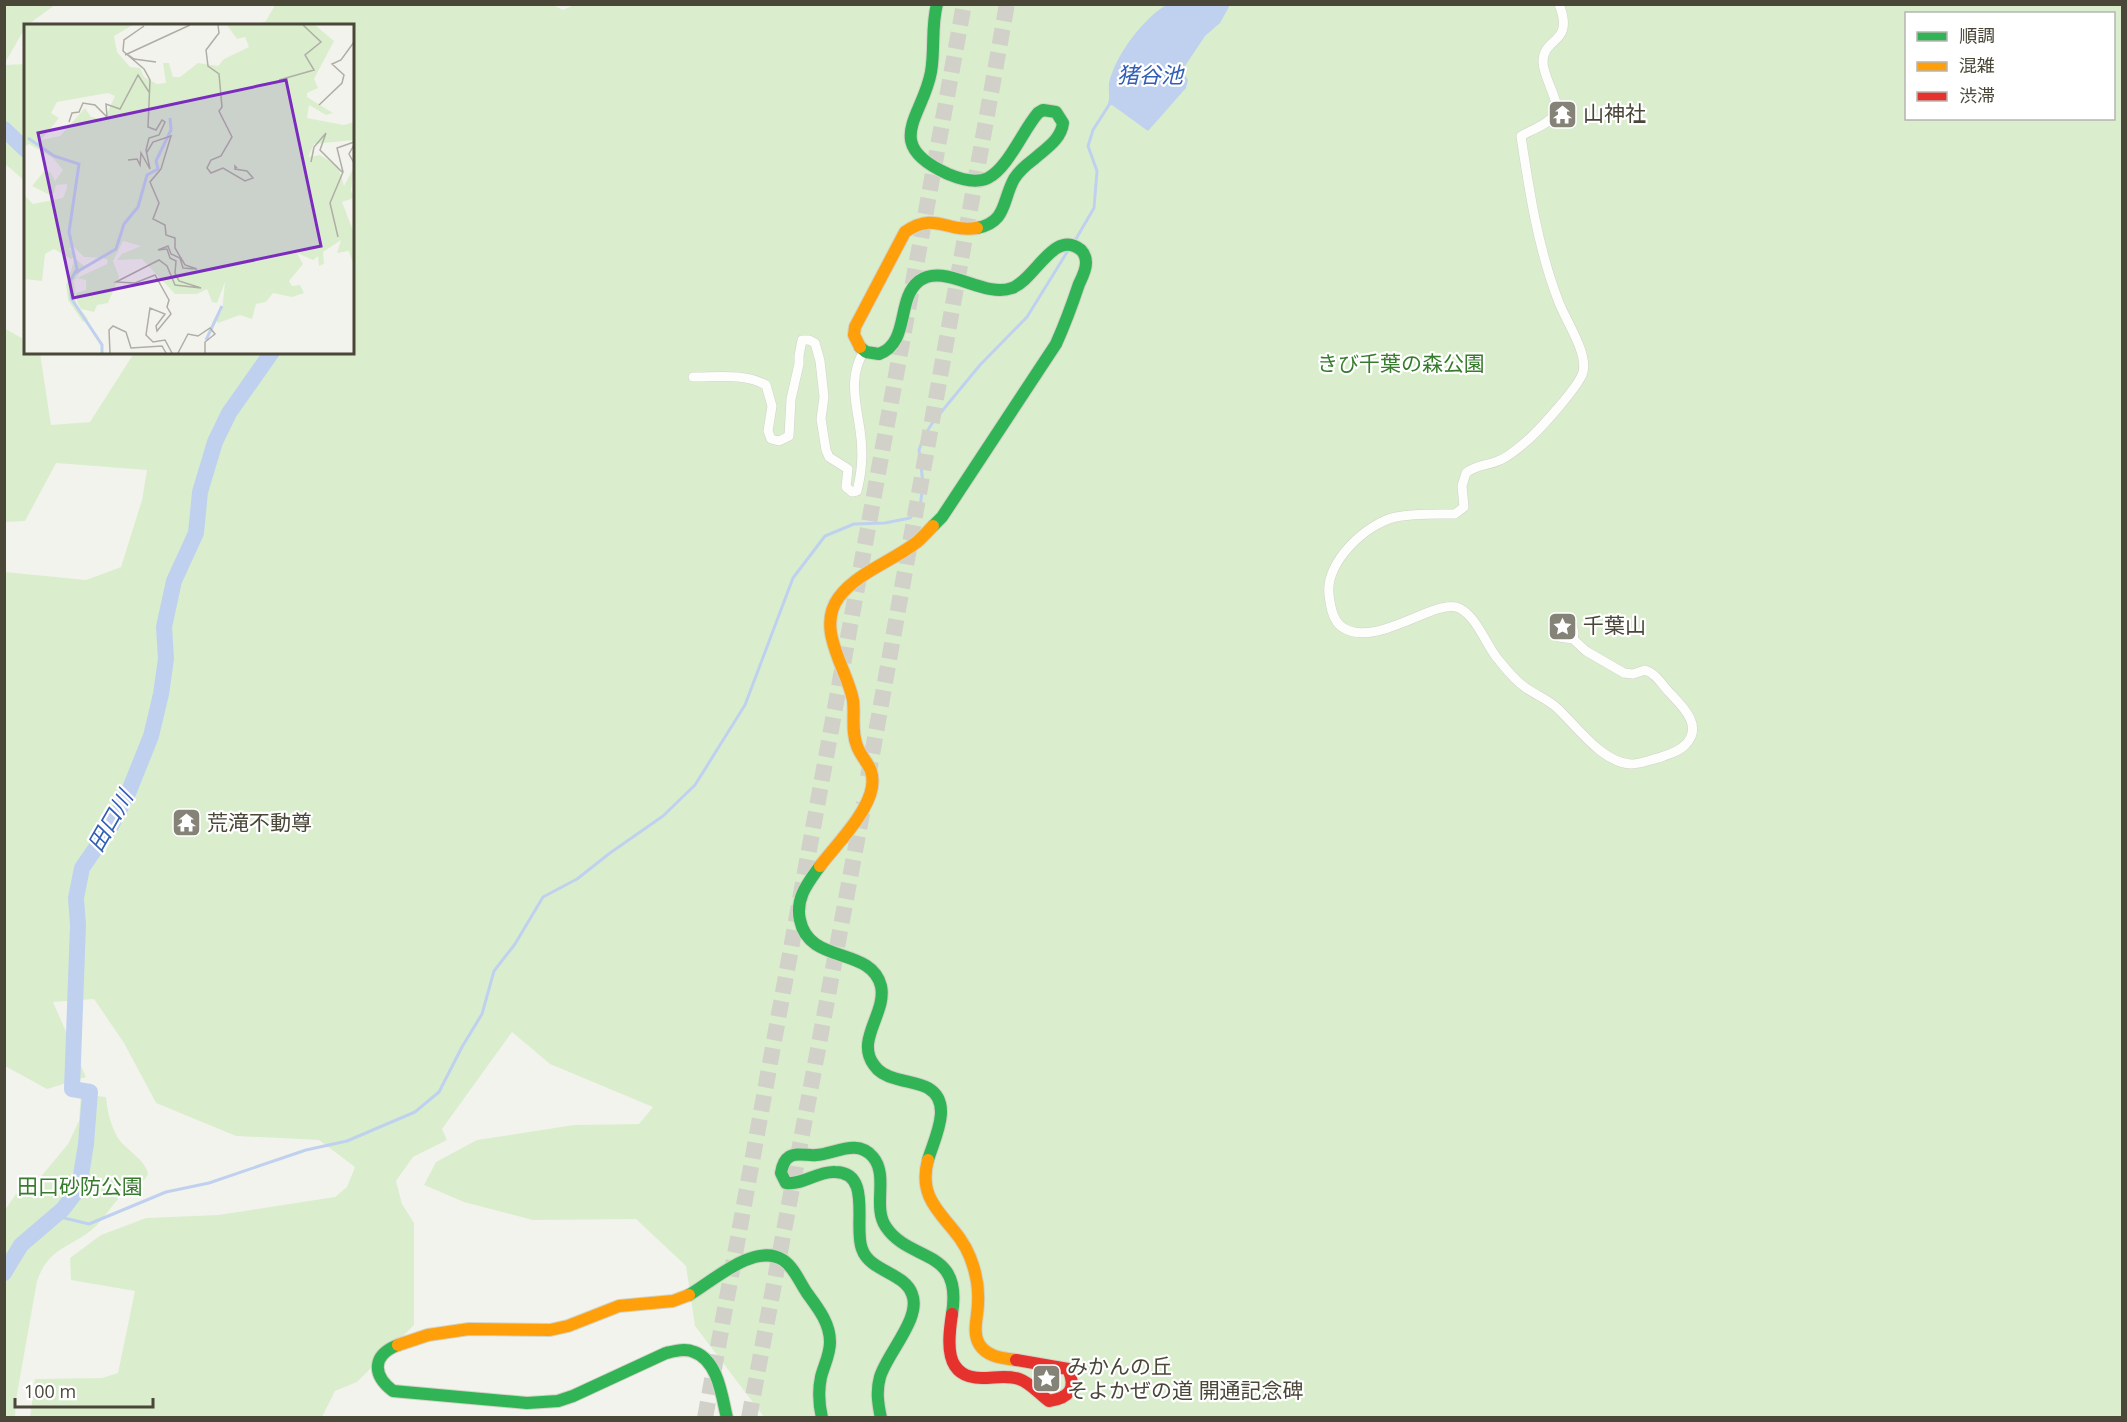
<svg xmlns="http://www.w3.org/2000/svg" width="2127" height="1422" font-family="'Open Sans','Noto Sans JP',sans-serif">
  <rect width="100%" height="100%" fill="#f3f3ed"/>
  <!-- green -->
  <g fill="#daeece" fill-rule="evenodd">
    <path d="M5 4 55 5 26 26 5 63Z"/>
    <path d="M551 4 563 10 576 4 2122 5V1417H764L695 1326 686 1266 636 1219 533 1220 464 1202 424 1185 436 1162 477 1140 574 1125 639 1124 653 1107 550 1064 512 1032 442 1129 447 1140 413 1157 396 1181 402 1204 414 1223V1325L357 1382 335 1391 322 1417H30L35 1379 102 1378 118 1373 135 1291 71 1280 70 1258 101 1235 146 1218 218 1215 335 1197 347 1187 355 1167 319 1140 236 1136 156 1103 124 1043 94 999 53 1002 86 1077 47 1089 5 1066V572L86 580 121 567 142 500 147 470 56 463 25 521 5 522 4 328 25 340 26 352 40 353 51 425 90 422 134 353 352 352V26L256 25 266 21 275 5ZM1906 14H2114V118H1906Z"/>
    <path d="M25 64H26L25 181 4 163 5 65Z"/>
    <path d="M81 1094 106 1097C107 1110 111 1127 118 1138 126 1150 146 1160 148 1174 144 1184 131 1187 123 1194 113 1203 106 1216 96 1226 71 1249 50 1245 37 1281L16 1400 15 1417H5V1210L16 1194 39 1179 68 1144 79 1121Z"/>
  </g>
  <!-- water -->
  <path fill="#c0d1ef" d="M1168 4 1230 5 1220 23 1205 36 1185 66 1184 73 1188 80 1186 88 1148 131 1112 105 1107 106C1111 98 1108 91 1109 83 1115 56 1144 17 1168 4Z"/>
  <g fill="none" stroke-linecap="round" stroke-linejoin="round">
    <!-- stream -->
    <g stroke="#c0d1ef" stroke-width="3">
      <path d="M1073 244 1094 208 1097 171 1088 146 1093 130 1109 105"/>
      <path d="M56 1216 89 1224 166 1192 209 1183 306 1150 347 1141 415 1112 439 1092 462 1047 482 1014 494 971 515 944 543 897 577 879 610 853 663 816 695 785 745 705 793 578 825 536 854 524 885 523 910 518 920 508 923 483 919 450 924 436 933 422 980 365 1027 317 1069 249"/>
    </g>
    <!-- river -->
    <g stroke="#c0d1ef" stroke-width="16">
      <path d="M4 129 26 150"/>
      <path d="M4 1273 21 1245 63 1209 79 1188 86 1144 90 1092 72 1089 78 925 76 898 82 868 111 826 129 791 151 736 161 694 166 659 164 627 174 581 196 533 200 492 215 442 229 413 272 352"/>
    </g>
    <!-- highway-tunnel -->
    <g stroke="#d1d1c9" stroke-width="16" stroke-dasharray="16 8" stroke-linecap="butt">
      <path d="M868 777 1007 4"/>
      <path d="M705 1418 964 4"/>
      <path d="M749 1418 864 803"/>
    </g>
    <defs>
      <g id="street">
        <path d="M1559 4C1575 45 1543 36 1543 62 1543 77 1560 101 1556 112 1552 123 1531 130 1521 136 1529 190 1538 248 1558 300 1565 320 1588 352 1583 372 1580 385 1541 428 1529 439 1521 446 1510 456 1500 460 1488 466 1477 464 1466 473L1462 486 1464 507 1455 514C1436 514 1415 513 1396 517 1367 523 1325 562 1329 594 1330 604 1332 620 1342 627 1375 650 1436 597 1459 608 1477 617 1485 643 1497 658 1506 669 1514 680 1526 688 1536 695 1547 699 1556 707 1576 725 1602 763 1631 764 1640 764 1649 760 1658 758 1667 755 1679 752 1686 744 1704 725 1681 705 1668 691 1661 683 1655 673 1645 670L1633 674 1624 673 1586 651 1573 639 1559 637 1553 628 1556 619C1569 616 1576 628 1573 639"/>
        <path d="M693 377C716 377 745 373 766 385L772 406 768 431 771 439 779 441 789 436 791 399 799 364V356L802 340H809L815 343 820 361 824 397 821 419 826 450 829 457 848 469 846 487 852 492 857 491C862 472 863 449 860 430 856 402 848 377 864 351"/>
      </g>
      <g id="fast">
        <path d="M937 4C931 27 935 49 931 72 923 117 881 144 948 174 960 179 976 184 988 178 1008 168 1023 130 1038 113L1043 110 1056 112 1063 123C1061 140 1045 149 1034 159 1026 165 1019 171 1014 179 1002 201 1007 222 977 228"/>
        <path d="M860 347 866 352 879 354C910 343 896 299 919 281 944 262 984 299 1012 288 1035 280 1054 228 1081 250 1084 253 1086 258 1086 263 1086 270 1082 278 1079 284 1072 305 1065 324 1056 344L942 517 933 526"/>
        <path d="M820 866C808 883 795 898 800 920 809 965 871 946 881 986 887 1013 855 1040 874 1065 879 1073 889 1077 897 1079 907 1082 919 1083 928 1088 954 1103 934 1139 928 1160"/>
        <path d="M689 1295C713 1281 755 1242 783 1260 794 1267 800 1283 807 1293 818 1308 830 1323 830 1342 830 1355 824 1365 821 1377 818 1391 819 1405 822 1418"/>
        <path d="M398 1345C372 1355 372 1375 393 1391L527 1403 558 1401 573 1396 666 1353C675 1351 685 1348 694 1352 718 1360 722 1397 727 1418"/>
        <path d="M881 1418C878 1404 876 1391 880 1377 887 1353 922 1318 912 1294 904 1272 870 1272 862 1249 853 1227 873 1172 835 1172 817 1171 804 1185 786 1183L781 1173C782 1167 784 1160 789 1157 796 1152 808 1156 816 1155 835 1154 857 1138 873 1157 889 1176 872 1207 886 1227 910 1263 963 1247 952 1314"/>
      </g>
      <g id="slow">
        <path d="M860 347 854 335 855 327 905 232C936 211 946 233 977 228"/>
        <path d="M820 866C836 845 868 813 872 787 875 766 863 762 857 746 851 731 855 715 853 700 847 668 815 629 839 597 858 572 893 561 917 542 923 537 928 531 933 526"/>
        <path d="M928 1160C915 1207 956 1220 970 1257 976 1272 979 1287 978 1303 978 1316 972 1332 979 1344 987 1357 1002 1358 1016 1360"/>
        <path d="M398 1345 428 1335 469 1329 550 1330 568 1326 619 1306 673 1301 689 1295"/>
      </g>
      <path id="jam" d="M952 1314C948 1341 943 1378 982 1378 995 1378 1007 1375 1019 1379 1031 1383 1039 1394 1049 1401 1069 1398 1077 1389 1068 1369L1016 1360"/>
    </defs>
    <!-- street casing -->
    <use href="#street" stroke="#d1d1cb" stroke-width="10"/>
    <!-- fast casing -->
    <use href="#fast" stroke="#d3d3c6" stroke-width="14"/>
    <!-- slow casing -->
    <use href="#slow" stroke="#d3d3c6" stroke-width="14"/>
    <!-- jam casing -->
    <use href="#jam" stroke="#d3d3c6" stroke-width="14"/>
    <!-- street -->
    <use href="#street" stroke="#fdfdfc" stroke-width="9"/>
    <!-- fast -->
    <use href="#fast" stroke="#30b455" stroke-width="12"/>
    <!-- slow -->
    <use href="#slow" stroke="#ff9f0a" stroke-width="12"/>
    <!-- jam -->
    <use href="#jam" stroke="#e5322d" stroke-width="12"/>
  </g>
  <!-- icons -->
  <defs>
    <symbol id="temple-square" viewBox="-11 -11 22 22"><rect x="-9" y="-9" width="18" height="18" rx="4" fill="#858378" stroke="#fff"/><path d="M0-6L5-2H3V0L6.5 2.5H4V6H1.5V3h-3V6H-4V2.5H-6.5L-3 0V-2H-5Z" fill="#fff"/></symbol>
    <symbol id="sight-square" viewBox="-11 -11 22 22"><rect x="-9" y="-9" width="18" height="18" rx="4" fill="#858378" stroke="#fff"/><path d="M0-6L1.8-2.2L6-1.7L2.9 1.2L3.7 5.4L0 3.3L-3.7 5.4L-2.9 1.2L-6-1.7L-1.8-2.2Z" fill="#fff"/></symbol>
  </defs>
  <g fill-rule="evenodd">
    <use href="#temple-square" x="1546" y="98" width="33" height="33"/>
    <use href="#sight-square" x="1546" y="610" width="33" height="33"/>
    <use href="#temple-square" x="170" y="806" width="33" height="33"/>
    <use href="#sight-square" x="1030" y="1362" width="33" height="33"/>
  </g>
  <g text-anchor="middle" stroke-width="4.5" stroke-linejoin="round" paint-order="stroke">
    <!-- poi labels -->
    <g font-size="21" fill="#4a4739" stroke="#fff" text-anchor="start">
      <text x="1583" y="121">山神社</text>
      <text x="1583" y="633">千葉山</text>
      <text x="207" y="830">荒滝不動尊</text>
      <text x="1067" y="1374">みかんの丘<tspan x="1067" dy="24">そよかぜの道 開通記念碑</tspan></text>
    </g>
    <!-- park labels -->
    <g font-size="21" fill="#367c2c" stroke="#fff">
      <text x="1401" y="371">きび千葉の森公園</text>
      <text x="80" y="1194">田口砂防公園</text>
    </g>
    <!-- water labels -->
    <g font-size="22" font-style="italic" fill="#325eb6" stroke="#fff">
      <text x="1150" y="83">猪谷池</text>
      <text transform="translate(110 821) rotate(-60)" y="8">田口川</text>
    </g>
  </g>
  <!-- overview -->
  <g transform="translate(24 24)">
    <rect width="330" height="330" fill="#f3f3ed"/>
    <path d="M0 1H109L90 12 93 28 106 43 116 44 120 53 133 60 142 59 139 39H145L149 53H156L174 39 194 42 200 35 225 23 221 13 213 15 203 1H291L310 17 290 55 294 64 283 69V73L309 89 302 91 285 81 283 94 320 101 330 98V116L290 120 284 133 296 131 314 142 320 162 330 143 327 167 330 174 318 178 330 209V243L325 227 313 229 317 216 299 228 300 240 295 242 294 232 289 236 273 229 279 240 265 257 268 262 276 261 280 269 268 273 249 269 242 278 232 280 228 295 216 291 194 299 191 295 198 287 201 258 193 279 188 278 183 265 173 270H151L118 235 93 236 98 230 117 222 99 217 89 237 95 253 84 279 73 281 70 288 57 285 53 278 52 269 62 266V256L53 254 83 240 84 236 79 234 60 233 50 223 45 224 51 232 47 235 30 225 21 230 18 257 0 255V171L9 180 39 174 43 164V160L32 161 30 169 24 170 8 162 21 146 27 149 31 157 39 146 29 134 5 120 0 123ZM84 69 91 72 80 96 67 93 61 84 36 112 17 116 35 94 27 89 33 78ZM51 234 60 242 50 257 52 280 64 295 59 298 44 276 42 261Z" fill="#daeece" fill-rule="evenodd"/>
    <path fill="none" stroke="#c0d1ef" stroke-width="3" d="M4 114 30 132 55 140 45 208 53 245 46 257 47 274 78 321V329M51 249 92 225 100 200 114 183 123 151 134 145 132 137 147 106 146 94M182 316 198 282"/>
    <path fill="none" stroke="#afaea5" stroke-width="1.5" d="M194 1 195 9 182 26 184 42 195 50 198 83 195 87 208 113 197 132 187 136 183 144 187 149 199 144 221 157 229 154 223 147 211 145V142L213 144M103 30 110 35 132 38M101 31 166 1M255 56 290 46 281 31 297 18 279 1M295 81 318 59 320 51 308 40 317 36 330 18M45 98 48 89 55 88 59 79 71 81 83 93 82 80 96 85 114 51 125 68M330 121 325 130 330 139M123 128 129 118 147 112 137 145 126 158 135 179 129 195 141 201 142 211 151 214V224L161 241 173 245 159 244 156 234 147 230 144 222 134 226 143 225 146 234 152 237 151 249 155 257 177 264 151 261 143 242 135 236 92 258 111 259 131 251 145 276 143 283 147 290 133 307 132 302 141 290 126 284 122 311 129 318 141 316 148 329M104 136 113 135 116 141 117 129 126 145 122 126 125 114 135 111 141 98 138 96 132 106 124 103 126 56 120 45 99 27 100 16 120 2M287 138 290 123 302 109 296 126 318 148M314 213 306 179 319 148 313 124 330 118M86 329 85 306 89 302 102 308 107 324 138 322 142 329M154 329 164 310 174 312 186 304 191 310 181 318V329"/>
    <path fill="#7b2cbf" fill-opacity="0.15" stroke="#7b2cbf" stroke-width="3" d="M262 56 297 222 49 274 14 109Z"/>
    <rect width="330" height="330" fill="none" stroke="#4a4739" stroke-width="3"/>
  </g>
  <!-- border -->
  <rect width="2127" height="1422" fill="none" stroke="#4a4739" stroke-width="12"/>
  <!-- legend -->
  <rect x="1905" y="12" width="210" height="108" fill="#ffffff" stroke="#b7b5b0" stroke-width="1.5"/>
  <rect x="1917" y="32" width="30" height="9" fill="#30b455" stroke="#b7b5b0" stroke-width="1.5"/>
  <text x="1959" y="42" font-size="18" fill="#4a4739">順調</text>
  <rect x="1917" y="62" width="30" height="9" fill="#ff9f0a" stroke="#b7b5b0" stroke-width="1.5"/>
  <text x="1959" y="72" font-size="18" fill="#4a4739">混雑</text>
  <rect x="1917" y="92" width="30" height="9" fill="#e5322d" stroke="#b7b5b0" stroke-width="1.5"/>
  <text x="1959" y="102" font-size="18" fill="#4a4739">渋滞</text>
  <!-- scale -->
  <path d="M15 1398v9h138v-9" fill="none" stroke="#4a4739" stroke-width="3"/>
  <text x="24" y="1398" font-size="18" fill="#4a4739" stroke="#ffffff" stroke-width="4.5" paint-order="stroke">100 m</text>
</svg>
